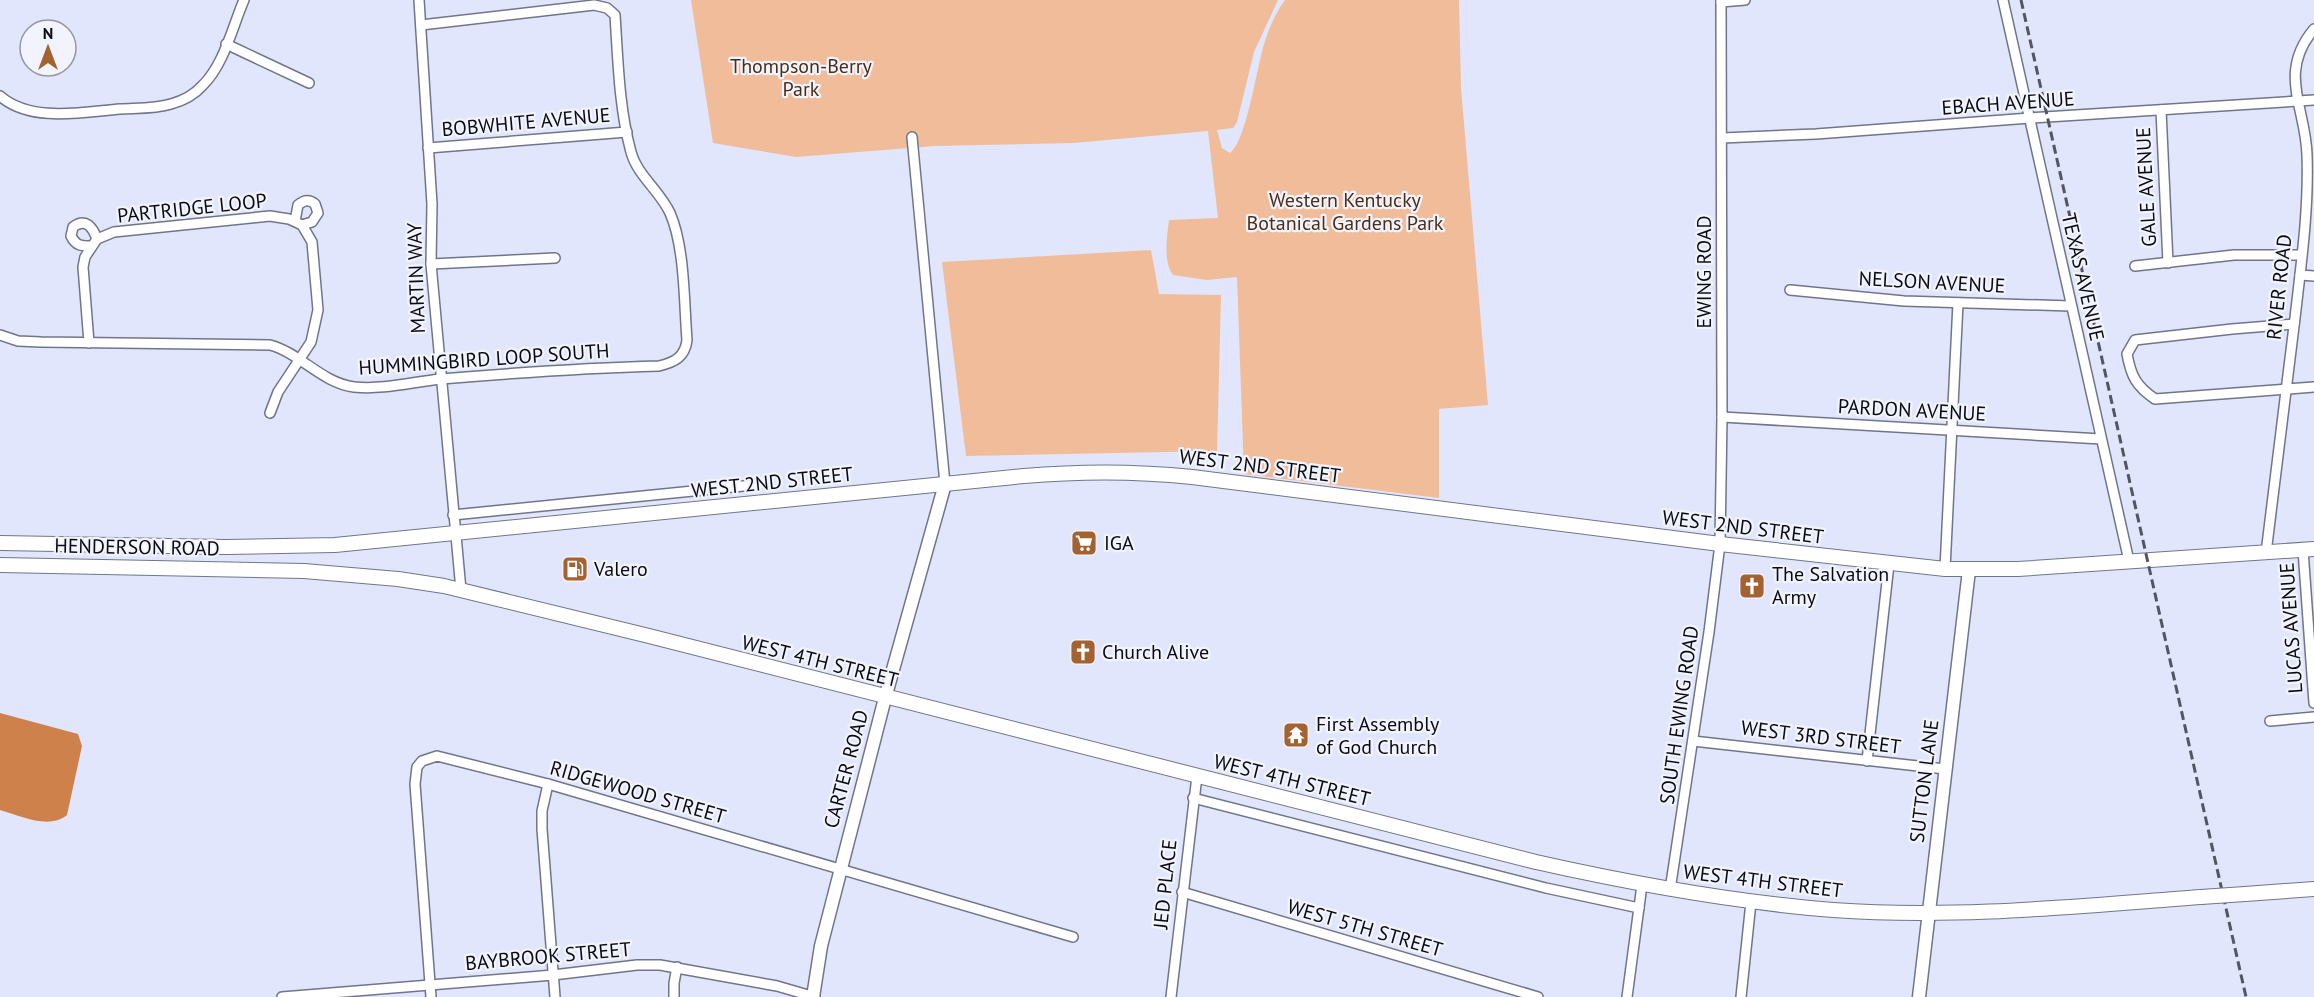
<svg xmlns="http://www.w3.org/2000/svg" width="2314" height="997" font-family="'PT Sans',sans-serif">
  <rect width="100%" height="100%" fill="#e1e6fd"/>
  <!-- green -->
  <g fill="#f1bc99">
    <path d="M691 0H1278L1254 52 1237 122 1233 128 1217 130 1222 148 1230 153C1245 143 1256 75 1261 56 1265 37 1274 15 1285 0H1459L1461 88 1488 405 1439 409V498L1244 474 1237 277 1207 280 1173 275C1163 262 1167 236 1169 220L1218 218 1208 131 1073 143 934 146 796 157 713 143Z"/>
    <path d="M1151 250 1159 294 1221 295 1217 451 966 456 942 262Z"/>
  </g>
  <!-- water -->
  <path fill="#ce814a" d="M0 713 78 734 82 746 67 815C49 830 21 816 0 810Z"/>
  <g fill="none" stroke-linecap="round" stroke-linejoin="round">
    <defs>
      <g id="street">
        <path d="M419 0 432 204 431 264 461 590"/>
        <path d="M2003 0 2129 561"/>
        <path d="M1721 2 1745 0"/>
        <path d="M226 44 309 83"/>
        <path d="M0 96C31 123 83 112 120 109 137 108 155 109 171 104 182 101 194 95 202 86 224 65 232 28 244 0"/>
        <path d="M2161 110 2168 263"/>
        <path d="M912 137 945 484"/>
        <path d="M1722 138 1816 134 2030 118 2314 100"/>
        <path d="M428 148 627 132"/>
        <path d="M295 221 298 205C304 200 309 199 315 204L318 213 312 222 302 225"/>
        <path d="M92 246C81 246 76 246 71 236L73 227C86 217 93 228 97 239"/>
        <path d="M431 264 555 258"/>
        <path d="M2135 266 2234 255H2301"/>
        <path d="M2300 275 2314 276"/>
        <path d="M1790 290 1904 301 2071 306"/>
        <path d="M2294 324 2232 329 2135 340 2127 354C2131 376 2136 386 2155 399L2314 387"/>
        <path d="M0 335 18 341 41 342 270 345C300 353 322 383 354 387 383 390 412 382 441 379 513 373 586 368 659 366 675 362 685 357 687 340 684 303 685 247 670 213 660 191 637 175 631 152 619 108 618 60 615 15L607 8 594 5 421 25"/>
        <path d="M89 343 83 267 85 257 97 239 114 232 270 216 289 219 302 225 312 242 318 310 311 342 278 392 270 413"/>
        <path d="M1722 417 2101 439"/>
        <path d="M453 515 753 485"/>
        <path d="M2303 550 2314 703"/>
        <path d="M2266 553C2276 474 2286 396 2295 318 2301 265 2309 209 2307 155 2306 108 2277 73 2314 29"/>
        <path d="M1945 569 1958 303"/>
        <path d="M2270 721 2314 717"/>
        <path d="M1693 741 1945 769"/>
        <path d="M1867 761 1889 564"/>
        <path d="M548 784 542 811V829L555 997"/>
        <path d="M1193 798 1546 888 1639 908"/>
        <path d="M1670 890 1709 632 1720 544 1722 417 1721 0"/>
        <path d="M1182 892 1538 997"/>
        <path d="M282 997 553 975 637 965H660L777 986 815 997"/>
        <path d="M431 997 415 784 417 767 422 761 437 756 548 784 1073 937"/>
        <path d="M674 997V983L677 967"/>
        <path d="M1171 997 1197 776"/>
        <path d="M1627 997 1642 885"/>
        <path d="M1741 997 1751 902"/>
      </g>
      <g id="secondary">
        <path d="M813 997 821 946 885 698 945 484"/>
        <path d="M1919 997 1969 570"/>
      </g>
      <g id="primary">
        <path d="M0 543 226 547 335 545 1024 476C1081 471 1136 471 1192 477L1720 544 1945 569H2018L2314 549"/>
        <path d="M0 565 304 571 398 579 444 586 649 636 1536 862C1634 884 1732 902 1833 910 1955 919 2079 906 2201 897"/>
        <path d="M2245 894 2314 889"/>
      </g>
    </defs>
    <!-- street casing -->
    <use href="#street" stroke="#717589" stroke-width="12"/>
    <!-- secondary casing -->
    <use href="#secondary" stroke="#717589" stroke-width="15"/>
    <!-- primary casing -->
    <use href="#primary" stroke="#717589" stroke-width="16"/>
    <!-- street -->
    <use href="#street" stroke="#fff" stroke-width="9"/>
    <!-- secondary -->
    <use href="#secondary" stroke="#fff" stroke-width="12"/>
    <!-- primary -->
    <use href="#primary" stroke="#fff" stroke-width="14"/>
    <!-- rail -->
    <path stroke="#535562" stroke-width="3" stroke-dasharray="9 4.5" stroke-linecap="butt" d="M2021 0 2246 997"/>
    <defs>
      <path id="primary-bridge" d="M2201 897 2245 894"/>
    </defs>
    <!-- primary-bridge casing -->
    <use href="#primary-bridge" stroke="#717589" stroke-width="16" stroke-linecap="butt"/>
    <!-- primary-bridge -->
    <use href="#primary-bridge" stroke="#fff" stroke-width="14"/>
  </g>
  <!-- icons -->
  <defs>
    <symbol id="supermarket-square" viewBox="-11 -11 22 22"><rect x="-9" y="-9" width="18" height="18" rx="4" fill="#a46230" stroke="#f2f4fd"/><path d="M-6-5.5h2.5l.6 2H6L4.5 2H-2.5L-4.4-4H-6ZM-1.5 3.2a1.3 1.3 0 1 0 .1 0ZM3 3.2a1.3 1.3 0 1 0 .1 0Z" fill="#fff"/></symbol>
    <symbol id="fuel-square" viewBox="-11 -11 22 22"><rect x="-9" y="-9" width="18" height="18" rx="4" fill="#a46230" stroke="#f2f4fd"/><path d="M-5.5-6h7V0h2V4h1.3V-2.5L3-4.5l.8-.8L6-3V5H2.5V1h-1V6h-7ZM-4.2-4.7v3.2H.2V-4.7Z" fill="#fff"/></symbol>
    <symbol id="church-square" viewBox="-11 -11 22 22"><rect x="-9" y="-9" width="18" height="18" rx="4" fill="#a46230" stroke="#f2f4fd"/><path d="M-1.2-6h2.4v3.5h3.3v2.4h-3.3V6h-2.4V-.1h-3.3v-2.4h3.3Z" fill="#fff"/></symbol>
    <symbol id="temple-square" viewBox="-11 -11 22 22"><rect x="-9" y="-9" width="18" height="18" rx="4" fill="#a46230" stroke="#f2f4fd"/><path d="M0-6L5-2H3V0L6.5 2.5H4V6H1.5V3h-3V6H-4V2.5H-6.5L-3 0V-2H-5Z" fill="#fff"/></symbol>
  </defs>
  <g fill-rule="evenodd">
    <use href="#supermarket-square" x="1069" y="528" width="30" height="30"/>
    <use href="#fuel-square" x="560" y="554" width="30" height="30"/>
    <use href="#church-square" x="1737" y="571" width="30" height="30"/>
    <use href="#church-square" x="1068" y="637" width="30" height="30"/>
    <use href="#temple-square" x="1281" y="720" width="30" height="30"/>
  </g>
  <g text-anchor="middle" stroke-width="4.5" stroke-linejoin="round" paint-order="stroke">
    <!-- park labels -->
    <g font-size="20" fill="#4d2d15" stroke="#f2f4fd">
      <text x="801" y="73">Thompson-Berry<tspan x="801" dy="23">Park</tspan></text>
      <text x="1345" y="207">Western Kentucky<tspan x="1345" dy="23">Botanical Gardens Park</tspan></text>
    </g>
    <!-- street labels -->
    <g font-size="20" fill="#0a0b12" stroke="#f2f4fd">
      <text transform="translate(2008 103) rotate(-4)" y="7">EBACH AVENUE</text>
      <text transform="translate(526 122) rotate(-5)" y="7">BOBWHITE AVENUE</text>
      <text transform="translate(2146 187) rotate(-93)" y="7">GALE AVENUE</text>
      <text transform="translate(192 208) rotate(-6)" y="7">PARTRIDGE LOOP</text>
      <text transform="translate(1704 272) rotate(-90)" y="7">EWING ROAD</text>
      <text transform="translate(2083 277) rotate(77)" y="7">TEXAS AVENUE</text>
      <text transform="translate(416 278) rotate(-92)" y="7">MARTIN WAY</text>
      <text transform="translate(1932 282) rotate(3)" y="7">NELSON AVENUE</text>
      <text transform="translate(2279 287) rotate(-84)" y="7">RIVER ROAD</text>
      <text transform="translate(484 359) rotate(-4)" y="7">HUMMINGBIRD LOOP SOUTH</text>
      <text transform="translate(1912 410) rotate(3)" y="7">PARDON AVENUE</text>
      <text transform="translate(1260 466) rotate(7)" y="7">WEST 2ND STREET</text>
      <text transform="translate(772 482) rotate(-6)" y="7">WEST 2ND STREET</text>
      <text transform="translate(1743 527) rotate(7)" y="7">WEST 2ND STREET</text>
      <text transform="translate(137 547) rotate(1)" y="7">HENDERSON ROAD</text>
      <text transform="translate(2291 628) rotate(-94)" y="7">LUCAS AVENUE</text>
      <text transform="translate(820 661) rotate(14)" y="7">WEST 4TH STREET</text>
      <text transform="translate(1679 715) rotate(-82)" y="7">SOUTH EWING ROAD</text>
      <text transform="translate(1821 737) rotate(7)" y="7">WEST 3RD STREET</text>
      <text transform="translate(846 769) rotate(-75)" y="7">CARTER ROAD</text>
      <text transform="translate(1292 780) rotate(14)" y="7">WEST 4TH STREET</text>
      <text transform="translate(1924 781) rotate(-83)" y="7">SUTTON LANE</text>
      <text transform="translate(638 792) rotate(16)" y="7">RIDGEWOOD STREET</text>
      <text transform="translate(1763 881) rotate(7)" y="7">WEST 4TH STREET</text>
      <text transform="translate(1165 884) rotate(-84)" y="7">JED PLACE</text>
      <text transform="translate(1365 928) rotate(16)" y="7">WEST 5TH STREET</text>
      <text transform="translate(548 956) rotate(-5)" y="7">BAYBROOK STREET</text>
    </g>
    <!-- poi labels -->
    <g font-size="20" fill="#0a0b12" stroke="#f2f4fd" text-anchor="start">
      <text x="1104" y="550">IGA</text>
      <text x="594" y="576">Valero</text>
      <text x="1772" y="581">The Salvation<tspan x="1772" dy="23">Army</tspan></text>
      <text x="1102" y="659">Church Alive</text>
      <text x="1316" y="731">First Assembly<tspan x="1316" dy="23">of God Church</tspan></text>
    </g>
  </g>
  <!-- north arrow -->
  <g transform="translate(48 48)"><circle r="28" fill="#f2f4fd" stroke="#95979f" stroke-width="1.5"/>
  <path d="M0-4.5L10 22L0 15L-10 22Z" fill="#a46230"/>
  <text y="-9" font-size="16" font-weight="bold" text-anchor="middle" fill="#0a0b12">N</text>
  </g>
</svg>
